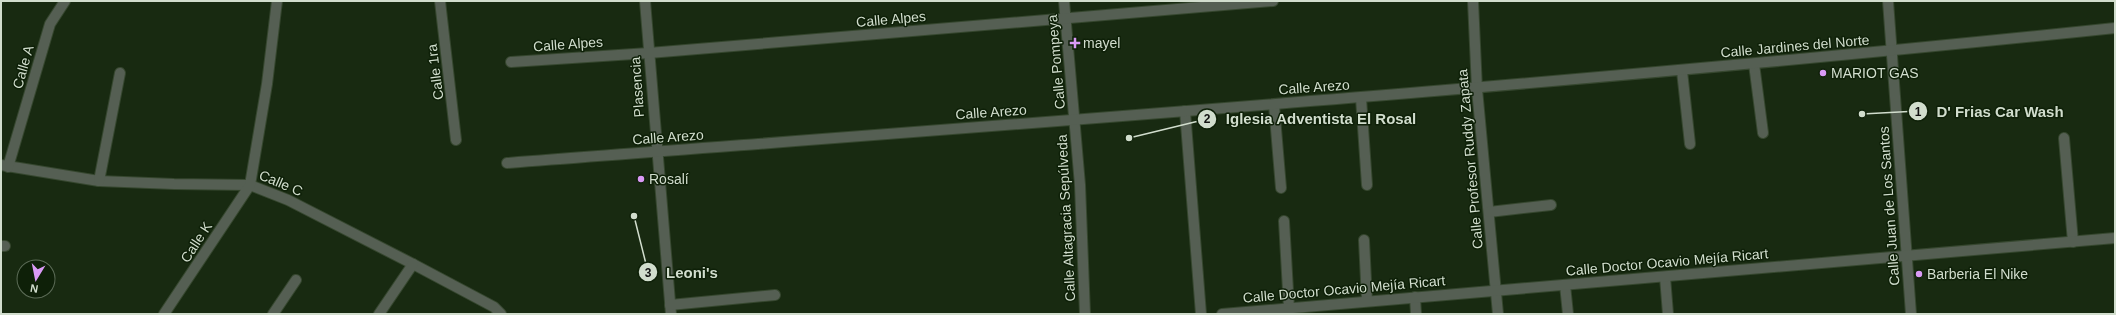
<svg xmlns="http://www.w3.org/2000/svg" width="2116" height="315" font-family="Helvetica,sans-serif">
  <rect width="100%" height="100%" fill="#182a11"/>
  <g fill="none" stroke-linecap="round" stroke-linejoin="round">
    <defs>
      <g id="minor">
        <path d="M440 1 456 140"/>
        <path d="M645 1 671 314"/>
        <path d="M1064 1 1080 185 1085 314"/>
        <path d="M1473 1 1477 89 1498 314"/>
        <path d="M1888 1 1911 314"/>
        <path d="M511 62 649 53 1273 1"/>
        <path d="M1754 64 1763 133"/>
        <path d="M1682 71 1690 144"/>
        <path d="M1361 98 1367 185"/>
        <path d="M1274 105 1281 188"/>
        <path d="M1185 111 1201 314"/>
        <path d="M2064 138 2073 242"/>
        <path d="M507 163C1043 122 1580 84 2115 28"/>
        <path d="M1 165 99 181 174 184 250 185 288 200 413 264 494 307 501 314"/>
        <path d="M8 167 50 24 65 1"/>
        <path d="M99 181 120 73"/>
        <path d="M1489 212 1551 205"/>
        <path d="M1284 221 1289 308"/>
        <path d="M1364 240 1367 301"/>
        <path d="M1 246H5"/>
        <path d="M1665 277 1668 314"/>
        <path d="M1565 285 1568 314"/>
        <path d="M1415 297 1416 314"/>
        <path d="M670 305 775 295"/>
        <path d="M164 314 250 185 267 84 277 1"/>
        <path d="M273 314 296 280"/>
        <path d="M379 314 413 264"/>
        <path d="M1222 314 2115 238"/>
      </g>
    </defs>
    <!-- minor casing -->
    <use href="#minor" stroke="#36472f" stroke-width="12"/>
    <!-- minor -->
    <use href="#minor" stroke="#555f53" stroke-width="10"/>
  </g>
  <!-- markers -->
  <g fill="#da9af6" stroke="#0e2008" stroke-width="1.5">
    <path d="M1073 37h4v4h4v4h-4v4h-4v-4h-4v-4h4z"/>
    <circle cx="1823" cy="73" r="4"/>
    <circle cx="641" cy="179" r="4"/>
    <circle cx="1919" cy="274" r="4"/>
  </g>
  <g text-anchor="middle" stroke-width="3" stroke-linejoin="round" paint-order="stroke">
    <!-- street labels -->
    <g font-size="14" fill="#d1ddcd" stroke="#0e2008">
      <text transform="translate(891 19) rotate(-5)" y="5">Calle Alpes</text>
      <text transform="translate(568 44) rotate(-4)" y="5">Calle Alpes</text>
      <text transform="translate(1795 46) rotate(-5)" y="5">Calle Jardines del Norte</text>
      <text transform="translate(1056 62) rotate(-95)" y="5">Calle Pompeya</text>
      <text transform="translate(23 67) rotate(-74)" y="5">Calle A</text>
      <text transform="translate(435 72) rotate(-97)" y="5">Calle 1ra</text>
      <text transform="translate(637 87) rotate(-94)" y="5">Plasencia</text>
      <text transform="translate(1314 87) rotate(-4)" y="5">Calle Arezo</text>
      <text transform="translate(991 112) rotate(-4)" y="5">Calle Arezo</text>
      <text transform="translate(668 137) rotate(-4)" y="5">Calle Arezo</text>
      <text transform="translate(1470 159) rotate(-95)" y="5">Calle Profesor Ruddy Zapata</text>
      <text transform="translate(281 183) rotate(23)" y="5">Calle C</text>
      <text transform="translate(1889 206) rotate(-94)" y="5">Calle Juan de Los Santos</text>
      <text transform="translate(1066 218) rotate(-93)" y="5">Calle Altagracia Sepúlveda</text>
      <text transform="translate(196 242) rotate(-57)" y="5">Calle K</text>
      <text transform="translate(1667 262) rotate(-5)" y="5">Calle Doctor Ocavio Mejía Ricart</text>
      <text transform="translate(1344 289) rotate(-5)" y="5">Calle Doctor Ocavio Mejía Ricart</text>
    </g>
    <!-- poi labels -->
    <g font-size="14" fill="#d1ddcd" stroke="#0e2008" text-anchor="start">
      <text x="1083" y="48">mayel</text>
      <text x="1831" y="78">MARIOT GAS</text>
      <text x="649" y="184">Rosalí</text>
      <text x="1927" y="279">Barberia El Nike</text>
    </g>
  </g>
  <!-- callouts -->
  <path fill="none" stroke="#d1ddcd" stroke-width="1.5" d="M1862 114L1918 111M1129 138L1207 119M634 216L648 272"/>
  <g fill="#d1ddcd" stroke="#0e2008" stroke-width="1.5">
    <circle cx="1862" cy="114" r="4"/>
    <circle cx="1129" cy="138" r="4"/>
    <circle cx="634" cy="216" r="4"/>
    <circle cx="1918" cy="111" r="10"/>
    <circle cx="1207" cy="119" r="10"/>
    <circle cx="648" cy="272" r="10"/>
  </g>
  <g font-size="12" text-anchor="middle" font-weight="bold" fill="#111">
    <text x="1918" y="116">1</text>
    <text x="1207" y="123">2</text>
    <text x="648" y="277">3</text>
  </g>
  <g font-size="15" text-anchor="middle" font-weight="bold" fill="#d1ddcd" stroke="#0e2008" stroke-width="3" stroke-linejoin="round" paint-order="stroke">
    <text x="2000" y="117">D' Frias Car Wash</text>
    <text x="1321" y="124">Iglesia Adventista El Rosal</text>
    <text x="692" y="278">Leoni's</text>
  </g>
  <!-- border -->
  <rect width="2116" height="315" fill="none" stroke="#d1ddcd" stroke-width="4"/>
  <!-- north arrow -->
  <g transform="translate(36 279) rotate(190)"><circle r="19" fill="#0e2008" stroke="#5c6c57"/>
  <path d="M0-3L7 15L0 10L-7 15Z" fill="#da9af6"/>
  <text y="-6" font-size="11" font-weight="bold" text-anchor="middle" fill="#d1ddcd">N</text>
  </g>
</svg>
